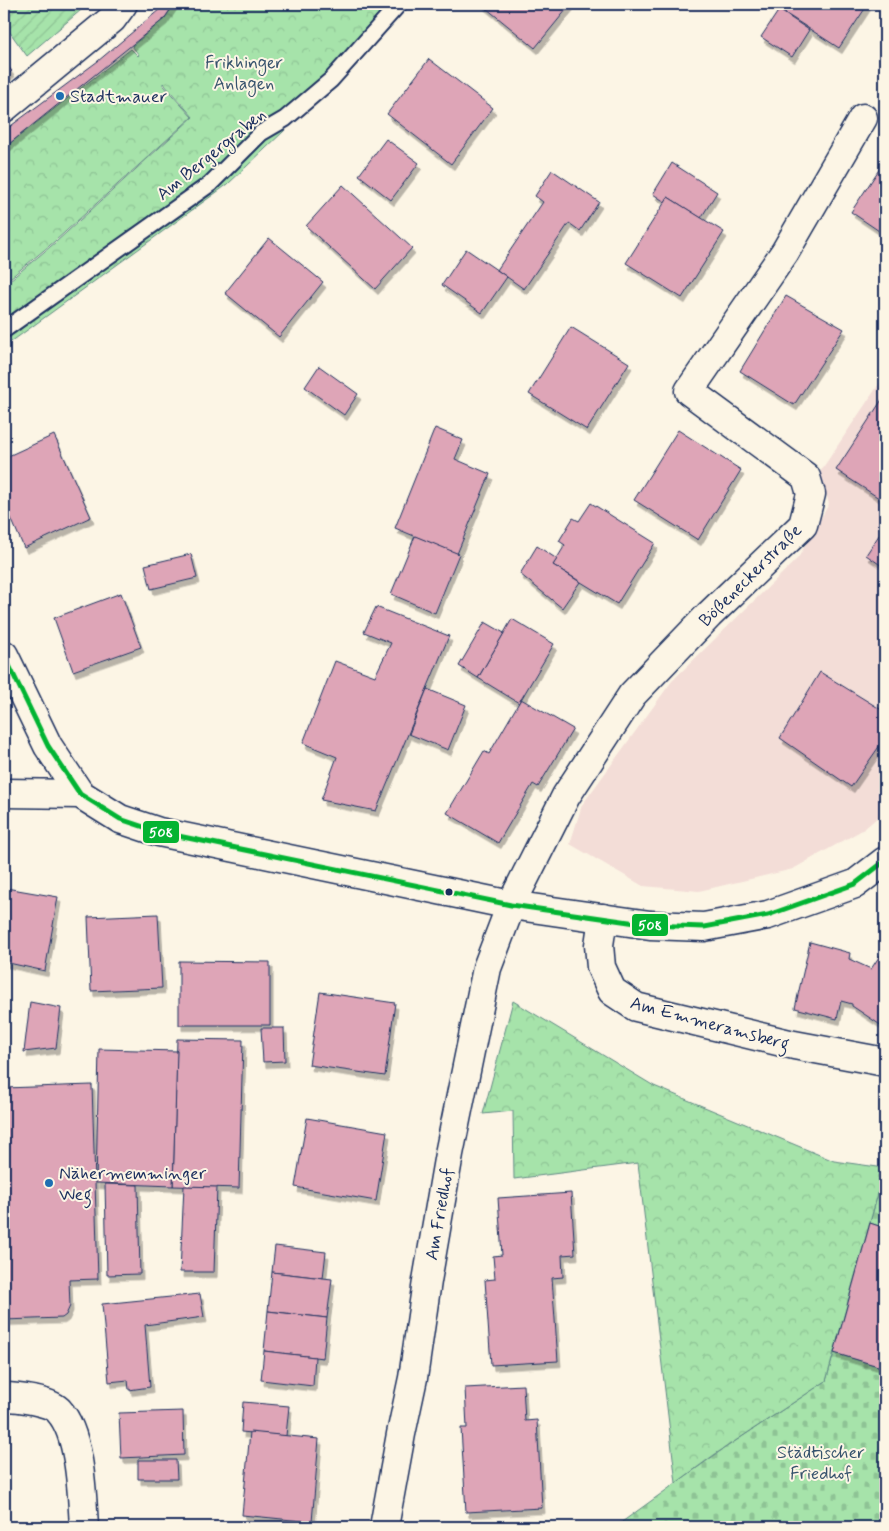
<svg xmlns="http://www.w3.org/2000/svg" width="889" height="1531" font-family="Mynerve,sans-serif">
  <defs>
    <pattern id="cemetery-stones" width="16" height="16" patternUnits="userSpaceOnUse" patternTransform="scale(1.25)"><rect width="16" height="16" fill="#a6e3aa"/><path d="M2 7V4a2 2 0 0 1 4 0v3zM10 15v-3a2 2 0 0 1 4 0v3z" fill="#8ec395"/></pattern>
    <pattern id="park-crowns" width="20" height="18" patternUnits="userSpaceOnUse" patternTransform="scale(1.25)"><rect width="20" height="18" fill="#a6e3aa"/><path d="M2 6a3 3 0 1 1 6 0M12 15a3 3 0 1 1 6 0" fill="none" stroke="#8ec395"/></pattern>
    <pattern id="garden-furrows" width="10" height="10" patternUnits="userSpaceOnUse" patternTransform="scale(1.25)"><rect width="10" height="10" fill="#a6e3aa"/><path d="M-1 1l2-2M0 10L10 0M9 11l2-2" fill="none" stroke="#8ec395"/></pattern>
    <filter id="shadow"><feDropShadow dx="3" dy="5.5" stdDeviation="0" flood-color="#0004"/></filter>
  </defs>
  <rect width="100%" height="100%" fill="#fcf5e5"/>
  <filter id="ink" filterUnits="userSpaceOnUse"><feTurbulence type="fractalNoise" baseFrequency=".02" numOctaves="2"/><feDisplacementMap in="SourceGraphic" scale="10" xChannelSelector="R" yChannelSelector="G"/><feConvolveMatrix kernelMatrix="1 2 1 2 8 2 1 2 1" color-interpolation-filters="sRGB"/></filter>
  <g filter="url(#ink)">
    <!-- built -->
    <path fill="#f3ddd7" d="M885 375V811L864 829 793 869 699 891 643 886 570 844 582 805 672 681 798 558 829 504 820 472Z"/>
    <!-- cemetery -->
    <g fill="url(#cemetery-stones)" stroke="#608984">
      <path d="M885 1168V1228L870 1223Z"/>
      <path d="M834 1353 885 1368V1527H615L719 1452 826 1381Z"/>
    </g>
    <!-- park -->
    <g fill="url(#park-crowns)" stroke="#608984">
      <path d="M175 4H387L284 131 228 184 4 347V285L56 242 193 117 163 83V85L192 117 55 241 4 283V148L131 49 138 56 139 55 132 46 164 19Z"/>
      <path d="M513 1001 654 1086 834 1161 885 1168 826 1381 714 1455 676 1483 638 1163 514 1179 513 1111 483 1114Z"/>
    </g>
    <!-- garden -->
    <path fill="url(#garden-furrows)" stroke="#608984" d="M4 4H88L27 56 4 24Z"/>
    <!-- building -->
    <g fill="#dea5b7" stroke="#1b2f5e" filter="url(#shadow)">
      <path d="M166 4H174L164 19 4 148V131L98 61Z"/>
      <path d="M481 4H571L535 48Z"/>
      <path d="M784 4H868L839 48 780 10Z"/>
      <path d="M779 10 809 30 792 57 761 37Z"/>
      <path d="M429 59 493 108 451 164 387 114Z"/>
      <path d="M4 62 12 71 4 78Z"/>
      <path d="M386 139 419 163 391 200 359 175Z"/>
      <path d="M672 163 717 192 701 218 668 197 665 202 653 194Z"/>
      <path d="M882 165 885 167V235L851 212Z"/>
      <path d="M552 170 599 202 580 231 569 223 524 289 497 270 543 202 535 196Z"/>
      <path d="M343 185 412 248 375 289 306 226Z"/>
      <path d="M668 197 724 232 682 298 626 263Z"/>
      <path d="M269 238 323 282 279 337 225 293Z"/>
      <path d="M466 249 507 277 482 313 442 285Z"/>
      <path d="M786 296 844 329 794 405 740 371Z"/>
      <path d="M571 327 629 363 587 430 529 394Z"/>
      <path d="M319 366 358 394 344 415 305 387Z"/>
      <path d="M885 395V502L836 470Z"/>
      <path d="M435 428 463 440 455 459 490 474 457 554 395 528Z"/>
      <path d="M678 430 741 470 698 540 634 500Z"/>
      <path d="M54 435 91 517 24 548 4 502V458Z"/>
      <path d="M591 503 655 543 617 604 553 565 565 545 559 541 573 518 579 521Z"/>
      <path d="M885 526V568L866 555Z"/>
      <path d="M415 536 459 554 435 613 391 594Z"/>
      <path d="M537 546 557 559 553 565 580 582 562 608 520 574Z"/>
      <path d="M191 554 197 578 151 589 145 565Z"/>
      <path d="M121 593 141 647 73 671 54 618Z"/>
      <path d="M376 607 449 636 376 811 321 800 337 757 303 743 335 661 375 676 391 643 364 632Z"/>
      <path d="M512 619 554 644 519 703 478 678Z"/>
      <path d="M485 622 504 633 478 678 459 666Z"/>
      <path d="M820 672 885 712V738L851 787 780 738Z"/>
      <path d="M427 689 466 705 448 750 409 734Z"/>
      <path d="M521 699 573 729 538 787 533 784 498 843 447 813 484 751 489 754Z"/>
      <path d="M6 888 58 897 45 971 4 962V901Z"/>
      <path d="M158 914 162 988 91 991 88 917Z"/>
      <path d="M810 942 850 953 849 959 871 969 885 948V1028L852 1006V1004L841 1001 837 1019 795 1008Z"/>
      <path d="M179 961 270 962V1025H179Z"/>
      <path d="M320 992 395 1003 385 1076 309 1065Z"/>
      <path d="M30 1002 61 1008 56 1048 24 1052Z"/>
      <path d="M261 1028H284L285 1061 263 1062Z"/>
      <path d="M177 1039 243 1040 239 1188 173 1186Z"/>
      <path d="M99 1049 177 1051 173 1186 96 1183Z"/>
      <path d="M92 1085 98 1279 69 1280 70 1306 66 1315 62 1318 4 1320V1088Z"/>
      <path d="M307 1118 387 1132 376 1201 295 1187Z"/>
      <path d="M105 1184 138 1185 140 1274 107 1275Z"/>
      <path d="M184 1186 217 1187 214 1272H180Z"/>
      <path d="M571 1193 575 1254 562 1255 563 1277 552 1278 558 1361 491 1365 485 1280 495 1279 493 1256 502 1255 498 1198Z"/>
      <path d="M870 1223 885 1228V1368L834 1353Z"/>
      <path d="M275 1246 326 1252 323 1278 272 1272Z"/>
      <path d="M272 1272 332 1279 327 1318 268 1311Z"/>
      <path d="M200 1294 204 1317 145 1325 150 1387 129 1390 128 1380 109 1382 102 1304Z"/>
      <path d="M268 1311 327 1318 323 1358 264 1351Z"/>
      <path d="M264 1351 315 1357 313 1386 261 1380Z"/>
      <path d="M523 1385 525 1421 537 1420 542 1508 466 1512 461 1428H467L465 1388Z"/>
      <path d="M243 1402 289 1406 286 1436 241 1432Z"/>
      <path d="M183 1411 184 1455 121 1458 119 1413Z"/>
      <path d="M250 1432 319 1439 312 1522 242 1515Z"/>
      <path d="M138 1460H176L177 1479H138Z"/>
    </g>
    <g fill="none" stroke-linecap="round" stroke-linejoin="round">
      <defs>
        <path id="lane" d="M4 330 210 184 261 133 285 119 331 80 399 4"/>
        <g id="street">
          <path d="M4 108 112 19 123 4"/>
          <path d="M4 655 48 746 80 794"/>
          <path d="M603 918 599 945 601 967 612 991 636 1007 794 1045 885 1062"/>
          <path d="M4 1397C17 1397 51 1401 59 1411 81 1435 82 1496 84 1527"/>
          <path d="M384 1527 401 1434 413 1378 427 1281 449 1154 487 968 511 905 566 796 632 695 709 615 803 525 811 494 806 477 689 391 785 252 863 118"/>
        </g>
        <path id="secondary" d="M4 793 80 794 120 819 159 832 511 905 650 925 704 927 768 915 855 884 885 861"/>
      </defs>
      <!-- lane casing -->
      <use href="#lane" stroke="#1b2f5e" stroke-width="19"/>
      <!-- street casing -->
      <use href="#street" stroke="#1b2f5e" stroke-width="31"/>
      <!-- secondary casing -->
      <use href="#secondary" stroke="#1b2f5e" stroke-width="31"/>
      <!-- lane -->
      <use href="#lane" stroke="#fcf5e5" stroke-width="15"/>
      <!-- street -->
      <use href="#street" stroke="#fcf5e5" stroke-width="28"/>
      <!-- secondary -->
      <use href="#secondary" stroke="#fcf5e5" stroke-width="28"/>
      <defs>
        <path id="bus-1" d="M4 655 48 746 80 794 120 819 159 832 511 905 650 925 704 927 768 915 855 884 885 861"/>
      </defs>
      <!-- bus-1 casing -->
      <use href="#bus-1" stroke="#fcf5e5" stroke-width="9"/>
      <!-- bus-1 -->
      <use href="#bus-1" stroke="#04b431" stroke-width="5"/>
    </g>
  </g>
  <!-- markers -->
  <g fill="#1f6fb2" stroke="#fcf5e5" stroke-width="2">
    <circle cx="60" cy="96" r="5"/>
    <circle cx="49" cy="1183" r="5"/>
  </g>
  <circle fill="#1b2f5e" stroke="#fcf5e5" stroke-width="2" cx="449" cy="892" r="4.5"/>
  <g text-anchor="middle" stroke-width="4" stroke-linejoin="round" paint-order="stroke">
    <!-- park labels -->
    <g font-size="18" fill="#37536d" stroke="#fcf5e5">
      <text x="244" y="68">Frikhinger<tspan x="244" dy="21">Anlagen</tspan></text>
      <text x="821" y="1458">Städtischer<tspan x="821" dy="21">Friedhof</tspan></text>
    </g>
    <!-- poi labels -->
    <g font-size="18" fill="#1b2f5e" stroke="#fcf5e5" text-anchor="start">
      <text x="70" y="102">Stadtmauer</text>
      <text x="59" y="1179">Nähermemminger<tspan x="59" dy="21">Weg</tspan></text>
    </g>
    <!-- street labels -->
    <g font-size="18" fill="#1b2f5e" stroke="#fcf5e5">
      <text transform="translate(211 154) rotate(-39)" y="6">Am Bergergraben</text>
      <text transform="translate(750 575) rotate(-45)" y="6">Bößeneckerstraße</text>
      <text transform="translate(710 1023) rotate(15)" y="6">Am Emmeramsberg</text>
      <text transform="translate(439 1214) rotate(-80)" y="6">Am Friedhof</text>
    </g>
  </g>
  <g stroke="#fcf5e5" stroke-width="2">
    <rect x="142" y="820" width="38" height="24" rx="5" fill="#04b431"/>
    <rect x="631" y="913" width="38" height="24" rx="5" fill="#04b431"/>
  </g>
  <g font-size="14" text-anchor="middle" font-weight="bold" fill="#fff">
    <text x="161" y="837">508</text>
    <text x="650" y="930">508</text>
  </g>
  <!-- margin -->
  <rect width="889" height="1531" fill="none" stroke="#fcf5e5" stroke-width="20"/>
  <rect x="10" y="10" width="869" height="1511" fill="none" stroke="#1b2f5e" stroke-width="2" filter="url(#ink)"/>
</svg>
